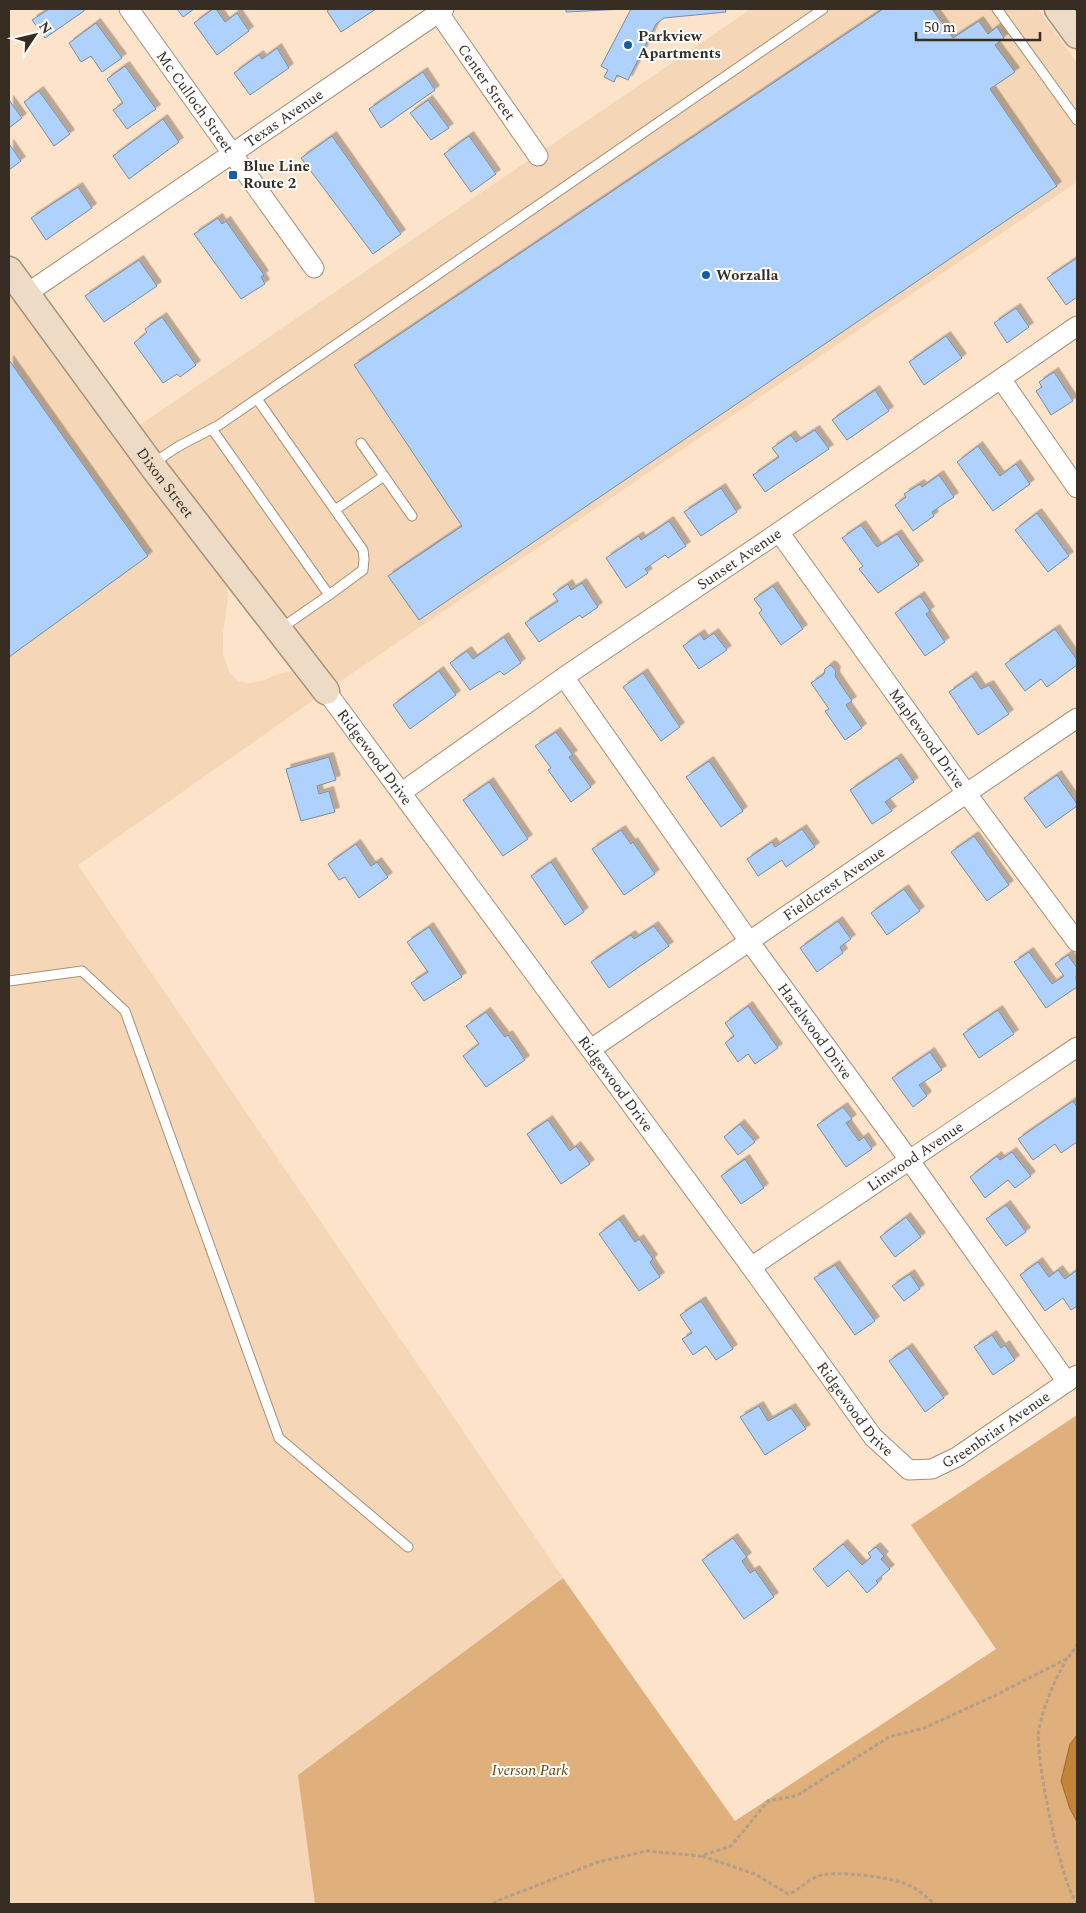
<svg xmlns="http://www.w3.org/2000/svg" width="1086" height="1913" font-family="Spectral,serif">
  <defs>
    <filter id="shadow"><feDropShadow dx="4.5" dy="-4.5" stdDeviation="0" flood-color="#0004"/></filter>
  </defs>
  <rect width="100%" height="100%" fill="#fde3c9"/>
  <!-- built -->
  <g fill="#f5d7b7">
    <path d="M751 9H1038L1077 63V182L332 687 134 429Z"/>
    <path d="M9 288 226 581 228 597 223 634V654L229 672 238 681 250 683 262 681 281 673 293 671 302 676 318 697 78 865 563 1578 298 1775 315 1904H9Z"/>
  </g>
  <!-- green -->
  <path fill="#dfb07c" d="M1077 1415V1904H315L298 1775 563 1578 735 1821 996 1649 911 1525Z"/>
  <!-- water -->
  <path fill="#c18438" stroke="#986a32" d="M1077 1735V1822L1070 1809 1061 1781 1070 1744Z"/>
  <!-- building -->
  <g fill="#afd1fd" stroke="#788ba4" filter="url(#shadow)">
    <path d="M49 9H83L84 11 45 38 32 20Z"/>
    <path d="M177 9H194L183 17Z"/>
    <path d="M213 9H216L225 22 237 13 249 31 217 55 194 23Z"/>
    <path d="M330 9H376L341 32 327 11Z"/>
    <path d="M566 9H624L566 12Z"/>
    <path d="M631 9H725L726 12 664 18 656 24 628 80 617 75 614 82 604 77 608 70 601 66Z"/>
    <path d="M883 9H932L953 38 979 21 988 34 997 27 1004 38 995 45 1015 72 990 89 1057 186 419 620 388 576 462 526 354 365Z"/>
    <path d="M96 23 122 58 102 72 91 56 81 62 69 43Z"/>
    <path d="M277 48 289 68 250 95 234 73 259 55 262 59Z"/>
    <path d="M125 66 156 109 127 129 113 110 123 103 107 79Z"/>
    <path d="M423 72 435 90 381 128 369 109Z"/>
    <path d="M39 91 70 134 54 146 24 102Z"/>
    <path d="M9 100 22 118 9 128Z"/>
    <path d="M428 100 449 128 431 140 410 113Z"/>
    <path d="M163 119 179 142 129 179 113 156Z"/>
    <path d="M332 136 401 234 373 254 301 158Z"/>
    <path d="M469 136 496 174 471 192 444 154Z"/>
    <path d="M9 144 21 161 9 170Z"/>
    <path d="M78 187 92 208 46 240 31 218Z"/>
    <path d="M218 218 222 224 226 221 264 275 261 277 265 284 241 299 194 234Z"/>
    <path d="M1077 258V297L1066 305 1047 278Z"/>
    <path d="M139 260 157 286 104 322 85 296Z"/>
    <path d="M1016 308 1029 327 1007 343 994 323Z"/>
    <path d="M162 317 196 365 180 377 177 374 163 383 134 343 147 332 145 329Z"/>
    <path d="M946 336 962 358 924 385 909 362Z"/>
    <path d="M9 360 148 556 9 657Z"/>
    <path d="M1054 372 1073 401 1051 415 1036 391 1042 387 1039 382Z"/>
    <path d="M875 390 889 411 847 440 832 420Z"/>
    <path d="M815 430 829 449 765 492 753 475 779 457 772 448 791 435 796 442Z"/>
    <path d="M978 446 1000 476 1016 464 1030 484 993 511 957 462Z"/>
    <path d="M939 475 954 497 932 512 934 516 913 531 895 505 906 497 904 494 920 484 922 487Z"/>
    <path d="M721 488 737 512 701 536 684 512Z"/>
    <path d="M1037 513 1069 556 1048 572 1015 530Z"/>
    <path d="M669 521 686 546 668 558 665 555 645 569 648 573 626 588 606 558 639 536 641 540Z"/>
    <path d="M861 525 877 547 897 534 919 565 878 593 859 569 863 566 842 538Z"/>
    <path d="M582 583 598 607 582 618 580 615 539 642 525 623 558 601 553 594 568 584 571 590Z"/>
    <path d="M773 586 803 629 781 645 759 613 762 610 754 599Z"/>
    <path d="M920 596 930 611 926 614 945 642 925 656 895 613Z"/>
    <path d="M1055 629 1077 660V665L1047 687 1041 679 1025 691 1005 664Z"/>
    <path d="M714 633 727 650 699 669 683 646 700 634 704 640Z"/>
    <path d="M504 637 521 663 504 675 500 671 470 690 450 663 467 651 473 659Z"/>
    <path d="M830 665 833 667 836 671 835 676 852 701 846 705 862 728 845 740 825 711 829 709 811 683 824 674 825 669Z"/>
    <path d="M439 671 456 695 410 729 393 705Z"/>
    <path d="M643 673 680 727 661 741 623 687Z"/>
    <path d="M972 676 981 689 989 685 1009 714 978 735 949 692Z"/>
    <path d="M556 732 573 755 569 757 591 787 571 802 548 770 551 768 535 746Z"/>
    <path d="M329 757 336 780 317 786 319 794 329 791 335 812 301 821 286 769Z"/>
    <path d="M897 758 914 782 885 802 892 811 872 824 850 790Z"/>
    <path d="M709 761 743 811 721 827 686 777Z"/>
    <path d="M1057 775 1077 804V806L1046 828 1024 798Z"/>
    <path d="M489 782 528 839 503 856 463 800Z"/>
    <path d="M802 829 815 847 786 867 782 860 758 876 747 859 772 842 775 847Z"/>
    <path d="M621 830 631 844 633 842 655 874 624 895 592 849Z"/>
    <path d="M974 836 1009 885 987 901 951 852Z"/>
    <path d="M356 844 371 866 377 862 388 877 359 898 345 877 339 880 328 864Z"/>
    <path d="M551 862 584 912 565 925 531 876Z"/>
    <path d="M904 889 920 911 887 935 871 913Z"/>
    <path d="M838 921 851 939 840 947 843 953 817 972 800 948Z"/>
    <path d="M654 926 669 946 609 988 591 962 631 935 634 939Z"/>
    <path d="M429 927 462 977 424 1001 411 983 428 972 407 942Z"/>
    <path d="M1029 952 1052 984 1064 976 1055 964 1068 955 1077 968V975L1076 976 1077 987 1046 1008 1014 962Z"/>
    <path d="M748 1006 778 1048 755 1064 748 1054 738 1062 725 1043 734 1036 725 1023Z"/>
    <path d="M998 1010 1014 1034 979 1058 963 1034Z"/>
    <path d="M486 1012 505 1037 508 1035 525 1060 486 1087 463 1056 479 1044 466 1026Z"/>
    <path d="M930 1052 942 1070 919 1085 927 1096 913 1107 892 1078Z"/>
    <path d="M1073 1101 1077 1107V1142L1061 1153 1055 1144 1033 1160 1018 1139Z"/>
    <path d="M843 1107 852 1119 846 1123 859 1141 864 1137 872 1149 846 1167 817 1125Z"/>
    <path d="M548 1120 570 1151 576 1146 590 1164 561 1184 527 1134Z"/>
    <path d="M740 1124 755 1142 738 1155 724 1137Z"/>
    <path d="M1012 1152 1031 1176 1015 1188 1008 1180 985 1198 970 1177 997 1156 1000 1160Z"/>
    <path d="M745 1159 764 1188 741 1204 721 1176Z"/>
    <path d="M1006 1205 1026 1232 1006 1246 986 1219Z"/>
    <path d="M906 1217 921 1237 895 1257 880 1237Z"/>
    <path d="M619 1219 635 1242 639 1239 653 1259 650 1262 660 1277 639 1291 599 1234Z"/>
    <path d="M1038 1262 1049 1277 1058 1270 1065 1279 1077 1270V1306L1071 1310 1063 1298 1045 1311 1020 1275Z"/>
    <path d="M835 1265 875 1321 855 1335 814 1278Z"/>
    <path d="M910 1274 920 1289 904 1301 892 1286Z"/>
    <path d="M701 1301 733 1349 716 1360 706 1346 693 1355 682 1339 692 1333 680 1315Z"/>
    <path d="M992 1335 1001 1348 1005 1345 1015 1360 993 1375 974 1347Z"/>
    <path d="M908 1348 944 1398 925 1412 889 1361Z"/>
    <path d="M759 1406 768 1421 791 1408 806 1429 765 1455 740 1417Z"/>
    <path d="M733 1538 747 1557 742 1561 750 1573 755 1570 774 1597 744 1619 702 1560Z"/>
    <path d="M843 1544 862 1565 871 1557 868 1553 876 1547 884 1556 881 1559 890 1569 876 1581 878 1583 867 1593 848 1570 828 1587 813 1569Z"/>
  </g>
  <g fill="none" stroke-linecap="round" stroke-linejoin="round">
    <defs>
      <g id="lane">
        <path d="M997 9 1077 120"/>
        <path d="M212 429 329 595 363 570 364 559 363 550 257 399"/>
        <path d="M361 443 412 516"/>
        <path d="M153 463 179 446 219 425 823 9"/>
        <path d="M335 510 384 476"/>
        <path d="M280 629 329 595"/>
        <path d="M9 981 82 971 125 1011 279 1438 408 1547"/>
      </g>
      <g id="street">
        <path id="s1" d="M129 9 314 268"/>
        <path id="s2" d="M436 9 538 156"/>
        <path id="s3" d="M26 294 444 9"/>
        <path d="M1001 379 1077 488"/>
        <path id="s4" d="M779 532 967 794 1077 942"/>
        <path id="s5" d="M564 677 749 941 910 1161 1067 1382"/>
        <path id="s6" d="M326 691 751 1267 873 1437 909 1470 932 1469 957 1457 1077 1375"/>
        <path id="s7" d="M402 792 564 677 779 532 1077 326"/>
        <path id="s8" d="M591 1049 1077 718"/>
        <path id="s9" d="M751 1267 1077 1047"/>
      </g>
      <g id="secondary">
        <path d="M1058 9 1077 35"/>
        <path id="s10" d="M9 270 156 471 326 691"/>
      </g>
    </defs>
    <!-- lane casing -->
    <use href="#lane" stroke="#a68f76" stroke-width="11"/>
    <!-- street casing -->
    <use href="#street" stroke="#a68f76" stroke-width="21"/>
    <!-- secondary casing -->
    <use href="#secondary" stroke="#a68f76" stroke-width="29"/>
    <!-- path -->
    <g stroke="#b29e8a" stroke-width="3" stroke-dasharray="4 2.5" stroke-linecap="butt">
      <path d="M1067 1658C1055 1680 1044 1704 1039 1729 1034 1754 1061 1885 1077 1903"/>
      <path d="M702 1856 755 1874 788 1894C799 1891 807 1880 818 1876 834 1870 890 1877 906 1884 917 1888 926 1897 935 1904"/>
      <path d="M493 1904 499 1900 598 1862 647 1851 701 1856 731 1846 768 1801 796 1796 889 1737 924 1728 996 1695 1068 1658 1077 1645"/>
    </g>
    <!-- lane -->
    <use href="#lane" stroke="#fff" stroke-width="9"/>
    <!-- street -->
    <use href="#street" stroke="#fff" stroke-width="19"/>
    <!-- secondary -->
    <use href="#secondary" stroke="#eedbc5" stroke-width="26"/>
  </g>
  <!-- markers -->
  <g fill="#155cab" stroke="#fff" stroke-width="2">
    <circle cx="628" cy="45" r="5"/>
    <rect x="228" y="170" width="10" height="10" rx="2.5"/>
    <circle cx="706" cy="275" r="5"/>
  </g>
  <g text-anchor="middle" stroke-width="4" stroke-linejoin="round" paint-order="stroke">
    <!-- poi labels -->
    <g font-size="15" font-weight="bold" fill="#372d23" stroke="#fff" text-anchor="start">
      <text x="638" y="41">Parkview<tspan x="638" dy="17">Apartments</tspan></text>
      <text x="243" y="171">Blue Line<tspan x="243" dy="17">Route 2</tspan></text>
      <text x="716" y="280">Worzalla</text>
    </g>
    <!-- street labels -->
    <g font-size="15" fill="#372d23" stroke="#fff">
      <text dy="5" stroke="none"><textPath href="#s2" startOffset="89">Center Street</textPath></text>
      <text dy="5" stroke="none"><textPath href="#s1" startOffset="114">Mc Culloch Street</textPath></text>
      <text dy="5" stroke="none"><textPath href="#s3" startOffset="312">Texas Avenue</textPath></text>
      <text dy="5" stroke="none"><textPath href="#s10" startOffset="264">Dixon Street</textPath></text>
      <text dy="5" stroke="none"><textPath href="#s7" startOffset="410">Sunset Avenue</textPath></text>
      <text dy="5" stroke="none"><textPath href="#s4" startOffset="254">Maplewood Drive</textPath></text>
      <text dy="5" stroke="none"><textPath href="#s6" startOffset="82">Ridgewood Drive</textPath></text>
      <text dy="5" stroke="none"><textPath href="#s8" startOffset="294">Fieldcrest Avenue</textPath></text>
      <text dy="5" stroke="none"><textPath href="#s5" startOffset="434">Hazelwood Drive</textPath></text>
      <text dy="5" stroke="none"><textPath href="#s6" startOffset="488">Ridgewood Drive</textPath></text>
      <text dy="5" stroke="none"><textPath href="#s9" startOffset="198">Linwood Avenue</textPath></text>
      <text dy="5" stroke="none"><textPath href="#s6" startOffset="892">Ridgewood Drive</textPath></text>
      <text dy="5" stroke="none"><textPath href="#s6" startOffset="1072">Greenbriar Avenue</textPath></text>
    </g>
    <!-- park labels -->
    <g font-size="15" font-style="italic" fill="#683e00" stroke="#fff">
      <text x="530" y="1775">Iverson Park</text>
    </g>
  </g>
  <!-- border -->
  <rect width="1086" height="1913" fill="none" stroke="#372d23" stroke-width="20"/>
  <!-- north arrow -->
  <g transform="translate(35 35) rotate(55)" stroke="#ffffff" stroke-width="4" paint-order="stroke">
  <path d="M0-4L9 19L0 12L-9 19Z" fill="#372d23"/>
  <text y="-8" font-size="14" font-weight="bold" text-anchor="middle" fill="#372d23">N</text>
  </g>
  <!-- scale -->
  <path d="M916 32v8h124v-8" fill="none" stroke="#372d23" stroke-width="2.5"/>
  <text x="924" y="32" font-size="15" fill="#372d23" stroke="#ffffff" stroke-width="4" paint-order="stroke">50 m</text>
</svg>
